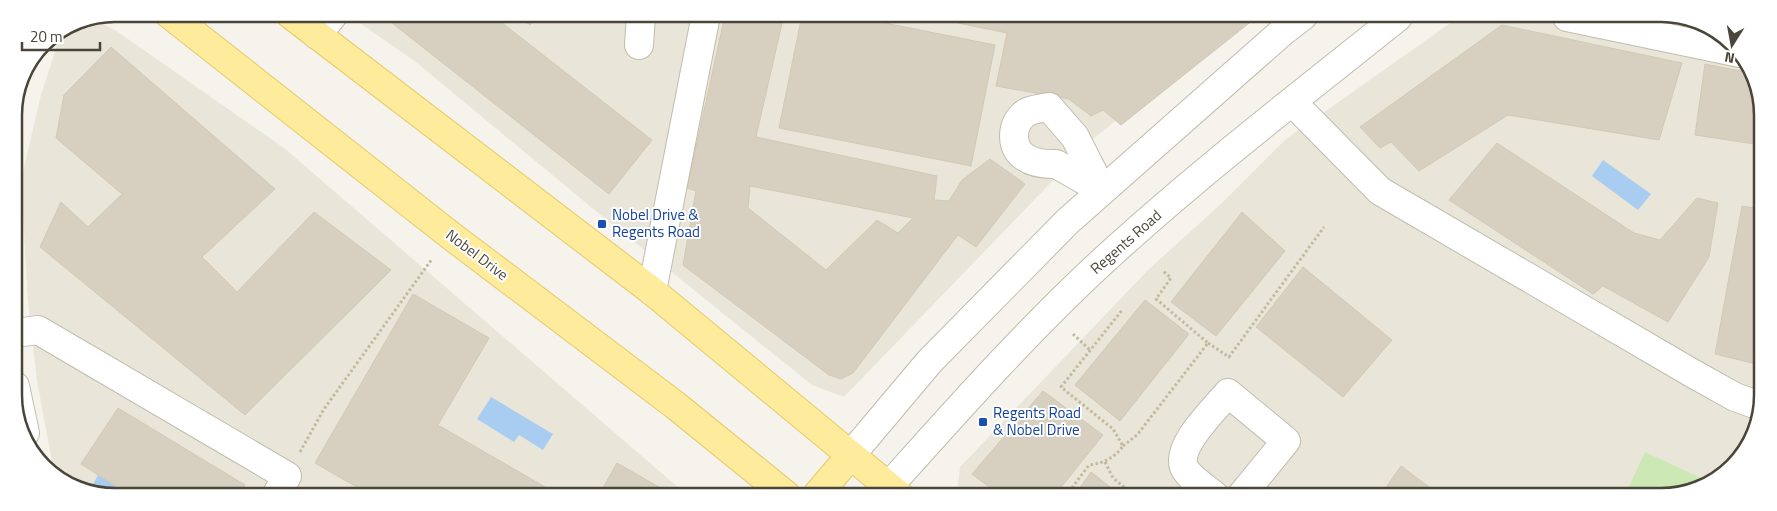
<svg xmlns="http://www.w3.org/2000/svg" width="1777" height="511" font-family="'Titillium Web',sans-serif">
  <rect width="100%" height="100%" fill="#f5f3eb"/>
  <!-- residential -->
  <g fill="#e9e6d9">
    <path d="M347 14 1247 16 1093 139 844 397 812 385 597 212 417 63Z"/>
    <path d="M1459 17H1687L1738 48 1761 96 1760 421 1728 472 1668 497 962 496 958 485 960 467 1148 270 1223 202 1286 139Z"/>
    <path d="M92 18 118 32 284 148 687 495 90 494 54 472 37 381 28 303 21 180 41 95 60 36 79 21Z"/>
  </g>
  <!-- green -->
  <path fill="#cce9b5" d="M1645 452 1708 481 1668 497H1624Z"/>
  <!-- water -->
  <g fill="#a9ccf1">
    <path d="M1603 160 1651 194 1638 210 1592 176Z"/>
    <path d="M491 397 553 434 543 450 519 435 514 442 477 419Z"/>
    <path d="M103 466 137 494H91L90 490Z"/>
  </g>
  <!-- building -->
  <g fill="#d7d0c0" stroke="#d2c9b3" fill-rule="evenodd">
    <path d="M391 14 492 15 652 140 609 194 387 19Z"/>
    <path d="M516 15H538L530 25Z"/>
    <path d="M725 15H784L756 137 937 176 934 200 949 201 962 180 990 159 1025 184 976 247 958 235 853 373 841 379 829 375 683 265 696 191 687 188ZM750 186 913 218 898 233 877 220 826 270 748 208Z"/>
    <path d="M802 15H845L995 45 971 166 779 128Z"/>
    <path d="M924 16H1084L1092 18 1095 16H1258L1121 125 1103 110 1091 116 1069 99 996 86 1007 33Z"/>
    <path d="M1502 25 1682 63 1659 140 1508 115 1419 171 1391 142 1380 148 1360 127Z"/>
    <path d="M111 47 275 189 202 257 237 292 314 212 391 270 245 415 40 247 61 202 88 227 122 194 56 138 64 95Z"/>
    <path d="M1705 64 1750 73 1761 96V145L1695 135Z"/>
    <path d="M1497 143 1634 233 1660 240 1697 198 1718 203 1709 257 1668 322 1603 286 1593 294 1449 200Z"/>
    <path d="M1742 206 1761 209 1760 365 1715 354Z"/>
    <path d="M1242 212 1285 251 1216 336 1171 302Z"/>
    <path d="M1303 267 1392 340 1343 397 1256 327Z"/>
    <path d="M413 294 489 338 438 425 559 495 369 494 315 463Z"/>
    <path d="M1145 300 1189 334 1120 421 1075 385Z"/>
    <path d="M1043 391 1103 435 1054 496H1001L972 474Z"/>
    <path d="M118 408 245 485 240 494H128L81 464Z"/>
    <path d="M617 463 673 495H599Z"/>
    <path d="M1401 466 1442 497 1380 496Z"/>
    <path d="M1091 472 1122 496H1074Z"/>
  </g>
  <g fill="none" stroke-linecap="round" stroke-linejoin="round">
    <defs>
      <g id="minor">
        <path d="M1567 17 1740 53"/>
        <path d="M317 35 334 14"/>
        <path d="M639 45 641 15"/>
        <path d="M1292 102 1380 191 1692 373 1735 397 1760 406"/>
        <path d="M1049 107 1075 137 1102 190 1056 164C1031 165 1009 155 1015 128 1017 121 1023 113 1030 111 1035 109 1043 108 1049 107Z"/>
        <path d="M652 291 706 15"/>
        <path d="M15 333 38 330 287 476 277 494"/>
        <path d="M15 386 25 433"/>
        <path d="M850 456 930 361 1068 221 1281 33 1303 16"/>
        <path d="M888 487C958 409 1027 331 1104 260 1198 174 1299 96 1398 17"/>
        <path d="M1215 496C1206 488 1189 478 1184 467 1176 445 1215 409 1228 393L1286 441 1241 496"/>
      </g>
      <g id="major">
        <path d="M169 14 450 235 675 405 786 495"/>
        <path d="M290 14 652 291 899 495"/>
        <path d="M817 495 850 456"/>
      </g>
    </defs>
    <!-- minor casing -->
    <use href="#minor" stroke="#c1bcad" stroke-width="30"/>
    <!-- major casing -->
    <use href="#major" stroke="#e4cb6a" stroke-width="30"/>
    <!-- path -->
    <g stroke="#c3b99f" stroke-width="3" stroke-dasharray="2.5 2.5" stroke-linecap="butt">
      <path d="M1073 334 1090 350"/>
      <path d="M1208 343 1229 357 1324 227"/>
      <path d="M1123 446 1137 435 1208 343 1156 299 1171 278 1163 271"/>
      <path d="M300 452 324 409 432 259"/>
      <path d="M1105 462 1113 478 1135 496"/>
      <path d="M310 488 321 494"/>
      <path d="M1066 496 1089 465C1104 463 1114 458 1123 446L1113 429 1061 387 1123 309"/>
    </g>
    <!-- minor -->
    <use href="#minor" stroke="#fff" stroke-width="28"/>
    <!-- major -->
    <use href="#major" stroke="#feeb9c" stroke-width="28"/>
  </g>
  <!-- markers -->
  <g fill="#1a4fb4" stroke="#fff" stroke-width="2">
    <rect x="597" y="219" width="10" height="10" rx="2.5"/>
    <rect x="978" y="417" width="10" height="10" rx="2.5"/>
  </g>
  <g text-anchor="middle" stroke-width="4" stroke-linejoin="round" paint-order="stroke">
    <!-- transit labels -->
    <g font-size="15" fill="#164399" stroke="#fff" text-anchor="start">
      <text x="612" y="220">Nobel Drive &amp;<tspan x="612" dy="17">Regents Road</tspan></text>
      <text x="993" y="418">Regents Road<tspan x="993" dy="17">&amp; Nobel Drive</tspan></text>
    </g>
    <!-- street labels -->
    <g font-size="15" fill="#4a4539" stroke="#fff">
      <text transform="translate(1126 242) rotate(-41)" y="5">Regents Road</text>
      <text transform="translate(477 255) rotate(37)" y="5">Nobel Drive</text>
    </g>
  </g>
  <!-- crop -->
  <path d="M0 0H1777V511H0ZM115 22H1661A93 93 0 0 1 1754 115V395A93 93 0 0 1 1661 488H115A93 93 0 0 1 22 395V115A93 93 0 0 1 115 22Z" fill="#fff" fill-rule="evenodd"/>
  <path fill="none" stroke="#4a4539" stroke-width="2.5" d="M115 22H1661A93 93 0 0 1 1754 115V395A93 93 0 0 1 1661 488H115A93 93 0 0 1 22 395V115A93 93 0 0 1 115 22Z"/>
  <!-- north arrow -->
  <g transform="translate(1732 45) rotate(191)" stroke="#ffffff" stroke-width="4" paint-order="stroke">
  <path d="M0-4L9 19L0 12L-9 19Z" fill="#4a4539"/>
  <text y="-8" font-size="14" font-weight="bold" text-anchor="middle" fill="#4a4539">N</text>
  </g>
  <!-- scale -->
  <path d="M22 42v8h78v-8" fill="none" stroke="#4a4539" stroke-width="2.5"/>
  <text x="30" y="42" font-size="15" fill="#4a4539" stroke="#ffffff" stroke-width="4" paint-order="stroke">20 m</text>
</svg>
